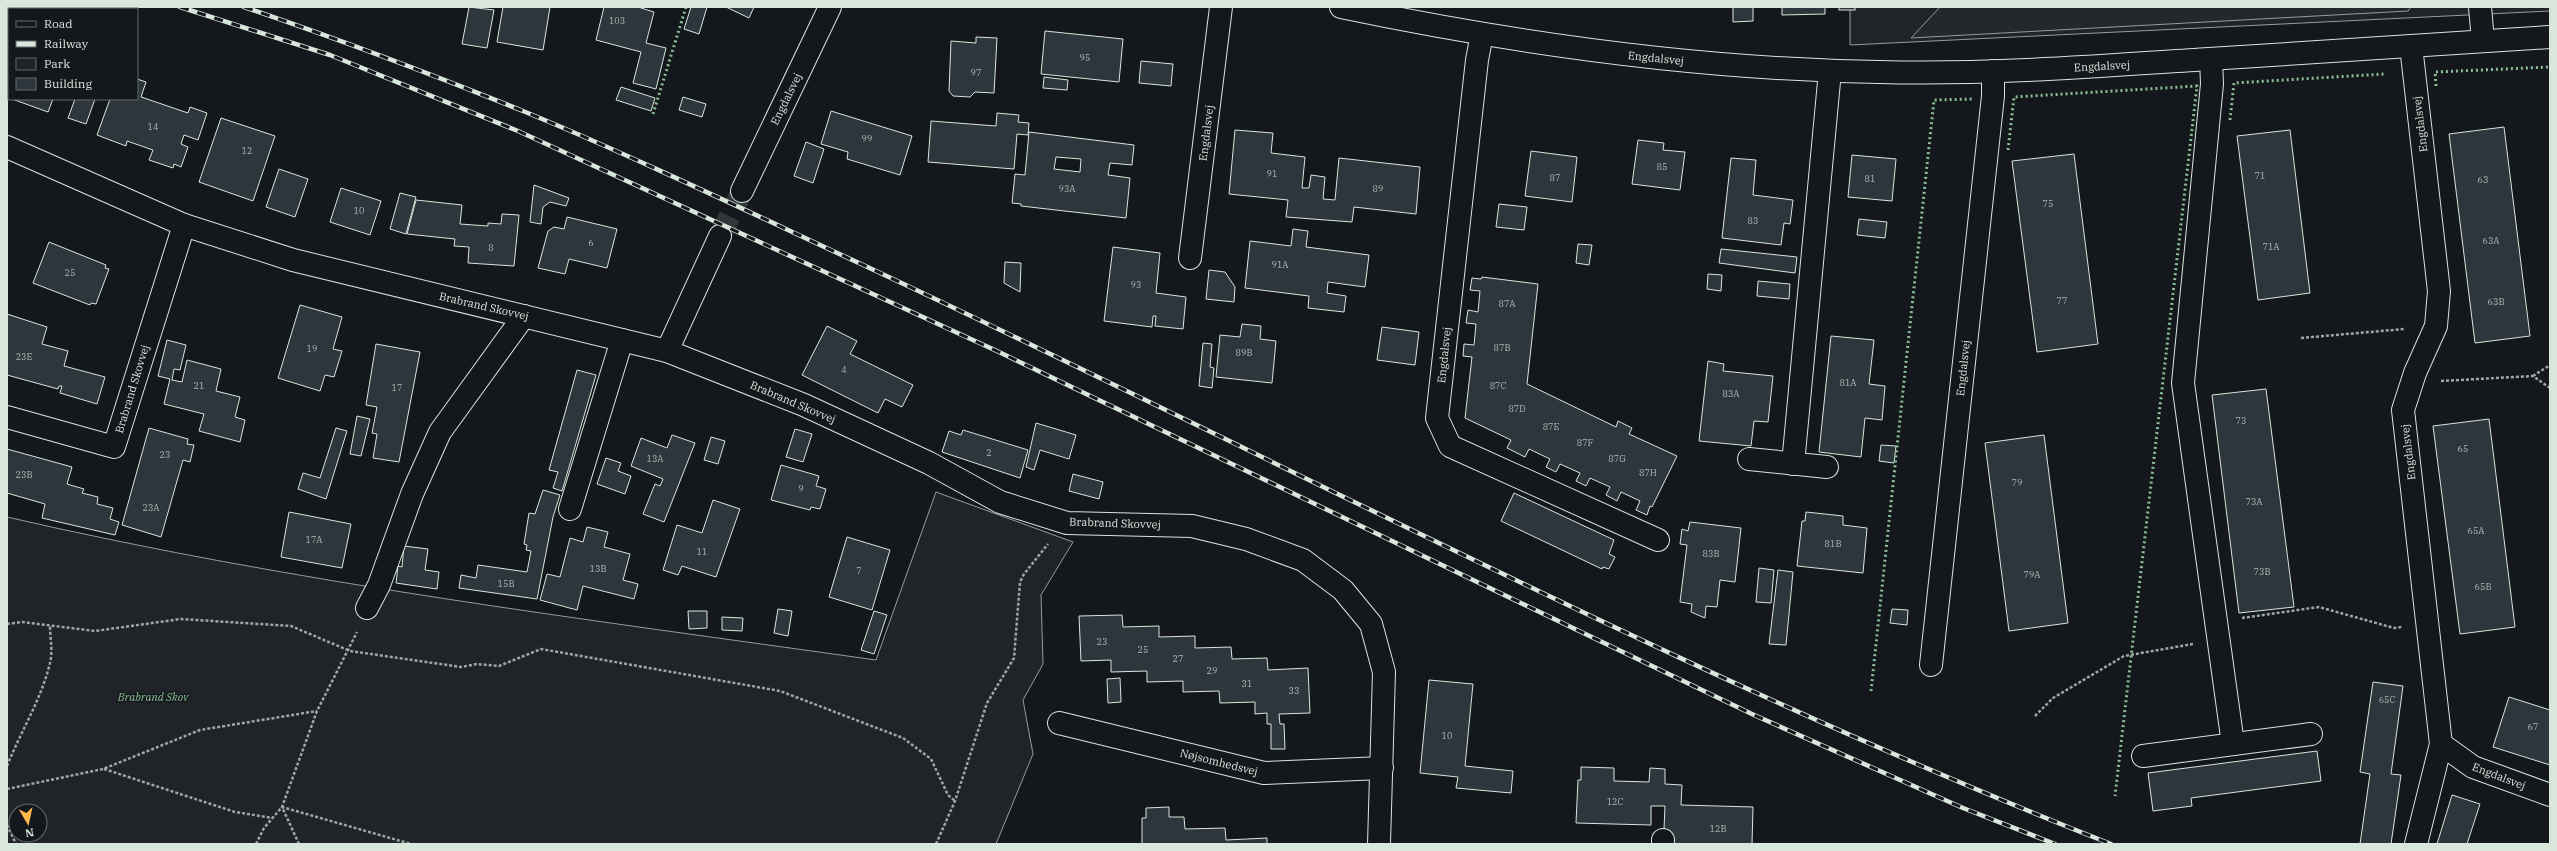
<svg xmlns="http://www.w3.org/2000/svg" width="2557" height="851" font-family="'IBM Plex Serif',serif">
  <rect width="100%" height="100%" fill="#14181c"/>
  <!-- green -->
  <g fill="#202428" stroke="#939e99" fill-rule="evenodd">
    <path d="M1850 7H2550V11L1850 45Z"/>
    <path d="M936 492 1073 542 1041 595 1043 664 1023 700 1033 754 996 844H7V517C293 583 585 619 876 660ZM16 811H40V835H16Z"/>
  </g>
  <!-- parking -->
  <path fill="#24282b" stroke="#939e99" d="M1940 7H2411L2408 11 1911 38Z"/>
  <!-- building -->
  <g fill="#2c363c" stroke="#d8e6dc" fill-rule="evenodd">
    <path d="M469 7 494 10 487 48 462 44Z"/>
    <path d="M503 7H550L543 50 497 42Z"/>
    <path d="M604 7H638L654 12 646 43 666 48 656 89 633 83 641 52 596 40Z"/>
    <path d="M691 7H707L699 34 684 29Z"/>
    <path d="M726 7H754L749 18Z"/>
    <path d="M1733 7H1753V21L1733 22Z"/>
    <path d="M1782 7H1825V14L1782 15Z"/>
    <rect x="1839" y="7" width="16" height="3"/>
    <path d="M1045 31 1123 39 1119 82 1041 74Z"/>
    <path d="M976 37 997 38 994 93 975 92 970 97 953 96 949 91 951 41 976 43Z"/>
    <path d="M1141 61 1173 64 1171 86 1139 83Z"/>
    <path d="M9 63V98L7 97Z"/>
    <path d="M1044 77 1068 80 1067 90 1043 88Z"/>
    <path d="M137 79 146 82 141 97 188 113 190 107 207 113 198 140 184 135 181 144 188 147 181 167 174 164 173 168 149 160 153 150 127 141 126 146 97 135 110 99H137Z"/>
    <path d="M621 87 655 98 651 111 616 100Z"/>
    <path d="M683 97 706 104 702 117 679 110Z"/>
    <path d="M12 99H53L48 112Z"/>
    <path d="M75 99H95L86 124 68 118Z"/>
    <path d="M831 111 912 136 900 175 847 159 848 152 821 144Z"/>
    <path d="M997 113 1019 115 1018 122 1029 123 1028 135 1017 134 1014 169 928 162 931 121 996 126Z"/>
    <path d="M221 118 275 136 253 201 199 182Z"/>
    <path d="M2504 127 2530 336 2475 343 2449 134Z"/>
    <path d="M1235 130 1273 133 1271 153 1305 157 1302 188H1309L1311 175 1325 177 1323 199 1335 200 1339 158 1420 167 1416 214 1354 207 1352 222 1286 217 1288 200 1229 194Z"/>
    <path d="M2290 130 2310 293 2258 300 2237 136Z"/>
    <path d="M1029 132 1134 145 1132 165 1110 163 1108 175 1130 178 1126 218 1021 206V204L1012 203 1015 174 1025 175ZM1056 157 1081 159 1080 172 1054 169Z"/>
    <path d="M1638 140 1664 143 1663 150 1685 152 1680 190 1632 184Z"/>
    <path d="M806 142 824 149 813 183 794 176Z"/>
    <path d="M1531 151 1577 157 1572 202 1525 196Z"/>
    <path d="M2074 154 2098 344 2037 352 2012 161Z"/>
    <path d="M1852 155 1896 159 1892 201 1848 197Z"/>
    <path d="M1731 158 1756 160 1753 195 1793 200 1790 224 1784 223 1781 245 1722 238Z"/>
    <path d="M279 169 308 179 295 217 266 207Z"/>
    <path d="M534 185 569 198 566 206 550 202 543 207 541 224 530 222Z"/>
    <path d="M341 188 381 201 370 235 330 222Z"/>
    <path d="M400 193 416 197 406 234 390 229Z"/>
    <path d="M416 200 462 205 460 224 488 226V223L501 224 502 214 519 215 514 266 468 263 469 247 454 246 455 239 407 234Z"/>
    <path d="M1499 204 1527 207 1524 230 1496 227Z"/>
    <path d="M567 217 617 229 607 268 569 259 565 274 538 268 548 231 554 227 564 229Z"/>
    <path d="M1859 219 1887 222 1885 238 1857 235Z"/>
    <path d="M1293 229 1308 231 1306 247 1369 255 1365 287 1328 282 1327 293 1346 296 1344 312 1308 308 1309 296 1245 288 1250 241 1291 246Z"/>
    <path d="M49 242 106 265 105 268 109 269 96 304 91 303 90 305 33 283Z"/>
    <path d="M1578 244 1592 245 1589 265 1576 263Z"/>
    <path d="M1113 247 1160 253 1156 293 1186 297 1183 329 1155 326 1156 316H1153L1152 327 1104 321Z"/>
    <path d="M1721 249 1797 257 1795 273 1719 263Z"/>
    <path d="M1005 262 1021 263 1020 292 1004 283Z"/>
    <path d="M1209 270 1225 272 1235 287 1234 302 1206 299Z"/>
    <path d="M1708 274 1722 275 1721 291 1707 289Z"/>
    <path d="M1482 277 1538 284 1527 384 1616 427 1618 421 1632 428 1629 434 1677 456 1652 507 1650 506 1647 515 1636 510 1640 501 1621 492 1617 501 1606 495 1610 487 1590 478 1586 486 1576 481 1580 473 1560 464 1556 472 1546 467 1550 459 1529 449 1525 457 1507 448 1511 440 1465 418 1472 357 1463 356 1464 344 1474 345 1476 324 1466 323 1468 310 1478 312 1480 291 1470 290 1472 278 1481 279Z"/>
    <path d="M1758 281 1790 284 1789 299 1757 296Z"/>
    <path d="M300 305 342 317 333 349 342 351 334 377 325 375 320 391 278 378Z"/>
    <path d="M7 314 47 327 42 344 68 351 64 366 105 377 97 404 60 393 62 386H59L58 389 7 375Z"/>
    <path d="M1242 324 1261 326 1260 339 1276 341 1272 383 1216 377 1220 335 1240 337Z"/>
    <path d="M827 326 857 341 850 354 913 385 902 407 885 399 878 413 802 375Z"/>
    <path d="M1382 327 1419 332 1415 365 1377 360Z"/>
    <path d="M1831 336 1874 340 1869 384 1885 386 1882 420 1865 418 1861 457 1819 452Z"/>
    <path d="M167 340 186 345 180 370 174 369 172 380 182 382 187 360 221 369 216 391 240 397 235 417 245 420 240 442 199 431 204 414 164 404 170 379 158 376Z"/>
    <path d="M1203 343 1212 344 1210 367 1214 368 1212 388 1199 386Z"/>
    <path d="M376 344 420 352 399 462 373 458 377 434 372 433 377 407 366 405Z"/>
    <path d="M1708 361 1724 364 1723 371 1773 376 1768 422 1754 421 1751 446 1699 441Z"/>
    <path d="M577 370 596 375 562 491 553 488 558 472 549 470Z"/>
    <path d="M2266 389 2294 607 2239 613 2212 395Z"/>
    <path d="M357 416 370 419 361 456 350 454Z"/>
    <path d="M2489 419 2515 627 2460 634 2433 426Z"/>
    <path d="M1036 423 1076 435 1069 459 1040 450 1034 470 1026 467Z"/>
    <path d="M149 428 188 439 187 444 194 445 190 462 183 460 161 537 122 525Z"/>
    <path d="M336 428 347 431 326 499 298 489 303 473 320 478Z"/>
    <path d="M795 429 812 434 803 462 786 457Z"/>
    <path d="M963 430 1028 450 1020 478 942 452 949 431 961 435Z"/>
    <path d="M672 435 695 443 664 522 643 514 655 484 660 486 663 479 631 466 641 438 667 448Z"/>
    <path d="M2044 435 2068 623 2009 631 1985 443Z"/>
    <path d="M711 437 725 441 718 464 704 460Z"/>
    <path d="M1881 445 1896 446 1894 463 1879 461Z"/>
    <path d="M7 449 72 467 67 484 84 489 82 493 98 497 97 504 113 508 110 519 119 522 115 535 42 518 45 504 7 493Z"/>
    <path d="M606 458 621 463 618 471 631 476 625 494 597 484Z"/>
    <path d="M781 465 819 476 816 486 826 489 820 509 811 507 810 510 771 500Z"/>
    <path d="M1073 474 1103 482 1099 499 1069 491Z"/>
    <path d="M543 490 560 495 553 517 537 599 459 588 461 575 476 578 478 565 527 572 531 551 526 550 527 545 524 544 529 513 535 514Z"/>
    <path d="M1514 493 1614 540 1609 554 1615 557 1609 569 1603 567 1602 569 1501 521Z"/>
    <path d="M713 500 740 509 716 577 682 566 678 575 663 570 677 525 702 533Z"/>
    <path d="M289 512 351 524 342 568 281 557Z"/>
    <path d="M1806 512 1843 516V525L1867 528 1863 573 1797 566 1802 521H1805Z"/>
    <path d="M1690 522 1741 528 1735 582 1720 580 1717 607 1706 606 1705 618 1691 612 1692 604 1680 602 1687 545 1680 544 1682 529 1688 531Z"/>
    <path d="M587 527 608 532 604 547 630 554 623 580 638 584 634 599 583 586 577 610 540 600 547 574 560 577 570 538 583 542Z"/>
    <path d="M847 537 890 550 872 610 829 597Z"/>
    <path d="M404 546 428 549 425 570 439 572 437 589 396 583 398 566 402 567Z"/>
    <path d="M1759 568 1774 570 1771 603 1756 602Z"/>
    <path d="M1778 570 1793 572 1786 645 1769 644Z"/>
    <path d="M778 609 792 611 788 636 774 633Z"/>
    <path d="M1892 609 1908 610 1907 625 1890 623Z"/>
    <path d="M688 611H707V628L689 629Z"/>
    <path d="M874 611 887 615 874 654 861 650Z"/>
    <path d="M1122 615 1123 627 1159 626V637L1195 636V648L1231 647 1232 659 1267 658 1268 670 1308 668 1310 713 1279 714 1280 724H1284L1285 749H1271V724H1267V713L1255 714V702L1220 703 1219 691 1183 692V681L1147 682V671L1111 672V660L1081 661 1079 616Z"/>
    <path d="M722 617 743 618 742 631 722 630Z"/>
    <path d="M1120 678 1121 702 1108 703 1107 679Z"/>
    <path d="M1429 680 1473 684 1465 766 1513 771 1511 793 1456 788 1458 777 1420 773Z"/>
    <path d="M2373 682 2403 686 2391 774 2401 775 2391 844H2360L2370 774 2360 772Z"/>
    <path d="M2509 697 2550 710V765L2493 747Z"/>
    <path d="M2317 751 2321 781 2191 798 2192 806 2153 811 2148 773Z"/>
    <path d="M1581 767 1614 768V781L1649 782 1650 768 1665 769V784L1682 785 1681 805 1753 807 1752 844H1675L1669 830 1664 829 1665 806H1651V825L1576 823 1578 780H1581Z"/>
    <path d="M2452 795 2480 804 2467 844H2437Z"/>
    <path d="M1169 807V817H1184L1185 829 1225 828 1226 840 1267 838V844H1142V818H1146V808Z"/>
  </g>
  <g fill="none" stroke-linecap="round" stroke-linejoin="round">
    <!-- minor-tunnel -->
    <path stroke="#313739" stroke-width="22" stroke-dasharray="22 11" stroke-linecap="butt" d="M720 236 742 191"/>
    <defs>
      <g id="minor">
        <path d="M1341 7C1518 44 1698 69 1879 72 1989 75 2099 66 2209 59 2322 51 2436 44 2550 37"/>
        <path d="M2480 7 2483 41"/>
        <path d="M1482 34 1477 60 1437 418 1450 446 1658 540"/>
        <path d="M2411 46 2439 291 2436 326 2415 373 2403 410 2441 744 2473 767 2550 795"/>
        <path d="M2211 59 2212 84 2183 383 2233 744"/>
        <path d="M7 147 184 225 293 260 667 351 804 405 929 463 1000 502 1067 523 1192 526 1246 539 1303 560 1343 590 1371 624 1384 672 1379 844"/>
        <path d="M742 191 830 7"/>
        <path d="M1190 258 1221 7"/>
        <path d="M667 351 720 236"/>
        <path d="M7 417 114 447 184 225"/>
        <path d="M1749 459 1827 467"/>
        <path d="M1793 464 1830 71"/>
        <path d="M570 509 622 340"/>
        <path d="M367 608 379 585 412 494 440 432 524 316"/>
        <path d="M1931 665 1993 96V71"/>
        <path d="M1059 723 1264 773 1382 768"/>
        <path d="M2143 756 2311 734"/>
        <path d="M1663 844V840"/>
        <path d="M2416 844 2441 744"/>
      </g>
    </defs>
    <!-- minor casing -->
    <use href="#minor" stroke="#d8e6dc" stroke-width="24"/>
    <!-- path -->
    <g stroke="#9da8a2" stroke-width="2.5" stroke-dasharray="3 2" stroke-linecap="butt">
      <path d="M2301 338 2404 329"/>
      <path d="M2533 376 2550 365"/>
      <path d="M2441 381 2533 376 2550 388"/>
      <path d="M2242 618 2319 607 2394 628 2402 627"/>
      <path d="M7 624 22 622 95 631 181 619 291 626 350 651 461 667 477 664 499 666 541 649 780 691 903 738 931 759 948 795 955 801"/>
      <path d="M2035 716 2053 698 2124 656 2193 644"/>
      <path d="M7 766C21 731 41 700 50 663 53 652 50 637 50 626"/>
      <path d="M104 769 235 812 273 818"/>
      <path d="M7 789 103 769 200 730 317 711"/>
      <path d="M7 825 16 844"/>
      <path d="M256 844 264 828 282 807 411 844"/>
      <path d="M299 844 282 807 317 711 357 632"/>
      <path d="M936 844 955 801 987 703 1014 658 1020 582 1024 574 1048 544"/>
    </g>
    <!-- minor -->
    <use href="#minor" stroke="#14181c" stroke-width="22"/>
    <defs>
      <g id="rail">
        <path d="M180 7 330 55 518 131 999 352 1754 715 1963 808 2055 844"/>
        <path d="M244 7C338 39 431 74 523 111 637 158 749 212 861 264 1277 458 1683 676 2111 844"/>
      </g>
    </defs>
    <!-- rail casing -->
    <use href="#rail" stroke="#d8e6dc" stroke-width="4.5"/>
    <!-- rail -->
    <use href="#rail" stroke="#14181c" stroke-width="3" stroke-dasharray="9" stroke-linecap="butt"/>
    <!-- hedge -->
    <g stroke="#8ac095" stroke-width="3" stroke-dasharray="2 3" stroke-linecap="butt">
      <path d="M2436 86 2435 72 2550 67"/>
      <path d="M653 114 686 7"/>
      <path d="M2230 120 2234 83 2384 74"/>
      <path d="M2008 150 2014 97 2197 86 2115 796"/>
      <path d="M1871 691 1934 100 1972 99"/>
    </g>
  </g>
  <g text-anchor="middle" stroke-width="3" stroke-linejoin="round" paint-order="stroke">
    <!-- number labels -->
    <g font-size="9" fill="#adbab4">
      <text x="617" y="24">103</text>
      <text x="1085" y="61">95</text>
      <text x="976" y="76">97</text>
      <text x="153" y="130">14</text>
      <text x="867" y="142">99</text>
      <text x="247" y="154">12</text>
      <text x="1662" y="170">85</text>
      <text x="1272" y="177">91</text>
      <text x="2260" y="179">71</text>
      <text x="1555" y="181">87</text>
      <text x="1870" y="182">81</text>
      <text x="2483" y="183">63</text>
      <text x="1067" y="192">93A</text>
      <text x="1378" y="192">89</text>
      <text x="2048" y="207">75</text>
      <text x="359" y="214">10</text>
      <text x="1753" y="224">83</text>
      <text x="2491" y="244">63A</text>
      <text x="591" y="246">6</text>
      <text x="2271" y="250">71A</text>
      <text x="491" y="251">8</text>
      <text x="1280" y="268">91A</text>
      <text x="70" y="276">25</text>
      <text x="1136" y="288">93</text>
      <text x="2062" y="304">77</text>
      <text x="2496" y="305">63B</text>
      <text x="1507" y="307">87A</text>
      <text x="1502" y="351">87B</text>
      <text x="312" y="352">19</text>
      <text x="1244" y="356">89B</text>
      <text x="24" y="360">23E</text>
      <text x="844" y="373">4</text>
      <text x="1848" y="386">81A</text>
      <text x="199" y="389">21</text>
      <text x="1498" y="389">87C</text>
      <text x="397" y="391">17</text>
      <text x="1731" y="397">83A</text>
      <text x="1517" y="412">87D</text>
      <text x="2241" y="424">73</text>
      <text x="1551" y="430">87E</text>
      <text x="1585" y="446">87F</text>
      <text x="2463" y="452">65</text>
      <text x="989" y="456">2</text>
      <text x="165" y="458">23</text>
      <text x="655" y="462">13A</text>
      <text x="1617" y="462">87G</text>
      <text x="1648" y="476">87H</text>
      <text x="24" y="478">23B</text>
      <text x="2017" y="486">79</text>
      <text x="801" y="492">9</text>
      <text x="2254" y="505">73A</text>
      <text x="151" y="511">23A</text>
      <text x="2476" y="534">65A</text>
      <text x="314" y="543">17A</text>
      <text x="1833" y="547">81B</text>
      <text x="702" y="555">11</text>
      <text x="1711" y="557">83B</text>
      <text x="598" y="572">13B</text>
      <text x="859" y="574">7</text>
      <text x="2262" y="575">73B</text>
      <text x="2032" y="578">79A</text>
      <text x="506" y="587">15B</text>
      <text x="2483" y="590">65B</text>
      <text x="1102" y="645">23</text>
      <text x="1143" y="653">25</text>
      <text x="1178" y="662">27</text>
      <text x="1212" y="674">29</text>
      <text x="1247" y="687">31</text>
      <text x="1294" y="694">33</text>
      <text x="2387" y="703">65C</text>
      <text x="2533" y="730">67</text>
      <text x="1447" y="739">10</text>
      <text x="1615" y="805">12C</text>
      <text x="1718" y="832">12B</text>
    </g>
    <!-- street labels -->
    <g font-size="11" fill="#d8e6dc" stroke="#14181c">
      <text transform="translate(1656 58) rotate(6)" y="4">Engdalsvej</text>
      <text transform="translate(2102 66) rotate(-3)" y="4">Engdalsvej</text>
      <text transform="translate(786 99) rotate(-64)" y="4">Engdalsvej</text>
      <text transform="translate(2420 124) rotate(-97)" y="4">Engdalsvej</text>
      <text transform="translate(1206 133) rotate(-83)" y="4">Engdalsvej</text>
      <text transform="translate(484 306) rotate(13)" y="4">Brabrand Skovvej</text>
      <text transform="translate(1444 355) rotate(-84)" y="4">Engdalsvej</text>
      <text transform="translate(1963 368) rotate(-84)" y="4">Engdalsvej</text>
      <text transform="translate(132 389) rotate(-73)" y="4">Brabrand Skovvej</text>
      <text transform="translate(793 402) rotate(23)" y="4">Brabrand Skovvej</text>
      <text transform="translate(2408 452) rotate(-97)" y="4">Engdalsvej</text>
      <text transform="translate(1115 523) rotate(2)" y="4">Brabrand Skovvej</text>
      <text transform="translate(1219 762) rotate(14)" y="4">Nøjsomhedsvej</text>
      <text transform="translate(2499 776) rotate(21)" y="4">Engdalsvej</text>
    </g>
    <!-- park labels -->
    <g font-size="11" font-style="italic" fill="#8ac095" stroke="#14181c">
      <text x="153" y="701">Brabrand Skov</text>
    </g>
  </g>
  <!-- border -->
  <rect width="2557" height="851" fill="none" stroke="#d8e6dc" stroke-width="16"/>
  <!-- legend -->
  <rect x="8" y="8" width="130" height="92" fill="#14181c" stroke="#626a69"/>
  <rect x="16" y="21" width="20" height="6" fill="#14181c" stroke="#626a69"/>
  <text x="44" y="28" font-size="12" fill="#d8e6dc">Road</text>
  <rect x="16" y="41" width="20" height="6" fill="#d8e6dc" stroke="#626a69"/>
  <text x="44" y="48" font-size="12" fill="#d8e6dc">Railway</text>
  <rect x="16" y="58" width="20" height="12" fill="#202428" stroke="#626a69"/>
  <text x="44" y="68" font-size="12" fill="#d8e6dc">Park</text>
  <rect x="16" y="78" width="20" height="12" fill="#2c363c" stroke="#626a69"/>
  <text x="44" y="88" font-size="12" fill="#d8e6dc">Building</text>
  <!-- north arrow -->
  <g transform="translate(28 823) rotate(171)"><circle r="19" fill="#14181c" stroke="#626a69"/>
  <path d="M0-3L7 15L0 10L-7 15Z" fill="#ffb74d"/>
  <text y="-6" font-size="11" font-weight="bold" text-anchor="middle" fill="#d8e6dc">N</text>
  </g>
</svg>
